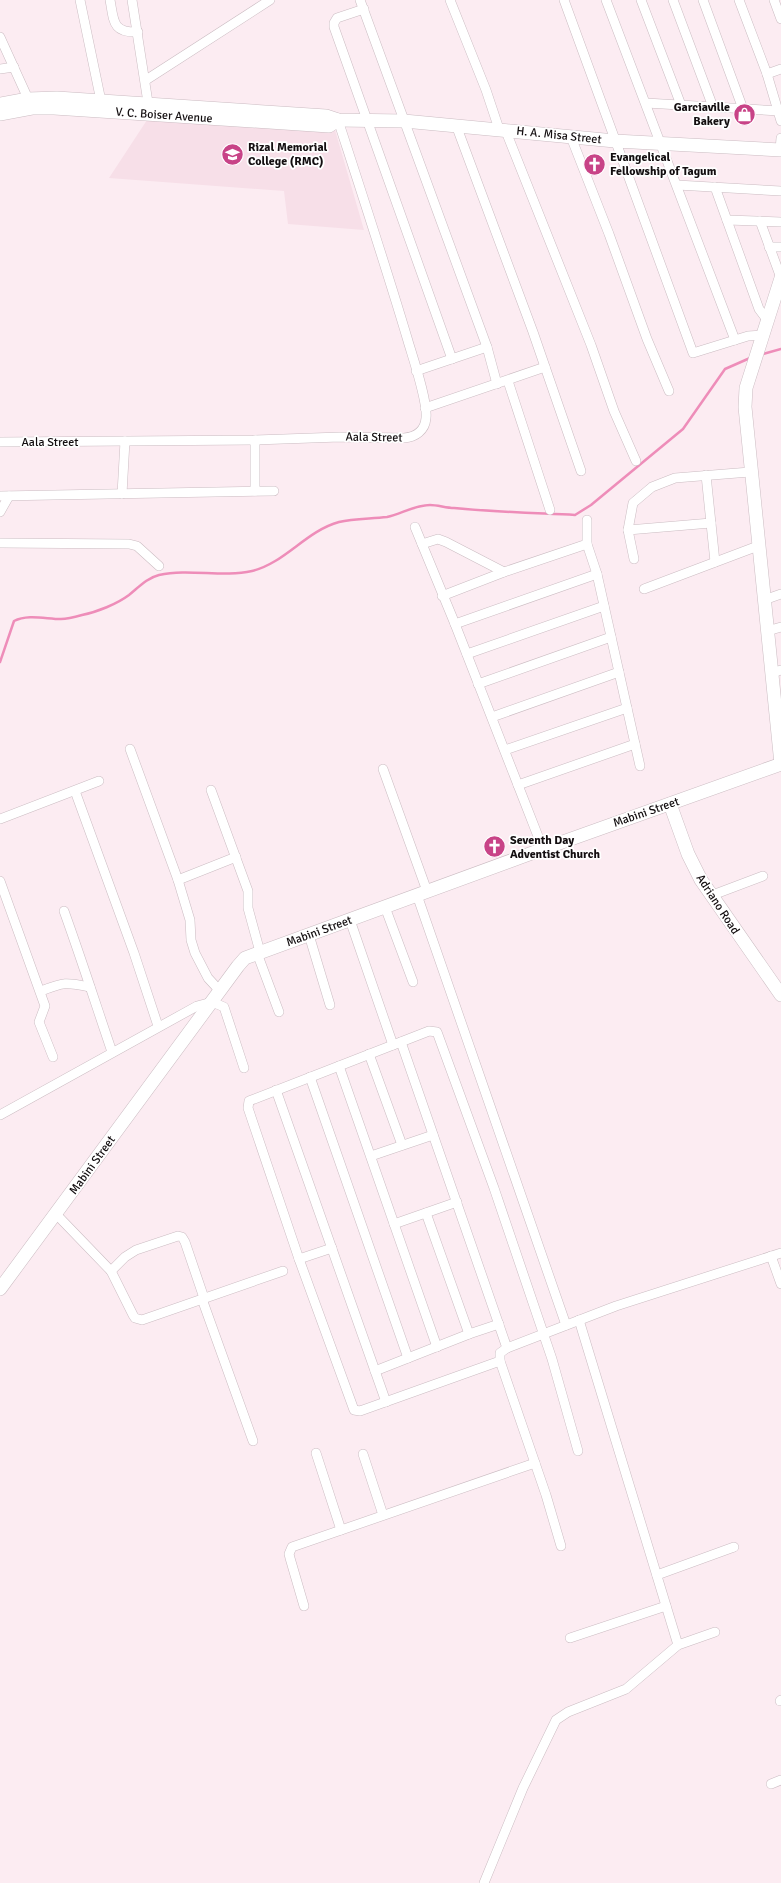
<svg xmlns="http://www.w3.org/2000/svg" width="781" height="1883" font-family="Signika,sans-serif">
  <rect width="100%" height="100%" fill="#fcecf2"/>
  <!-- built -->
  <path fill="#f7dfe8" d="M147 120 335 130 364 230 288 224 284 191 109 178Z"/>
  <g fill="none" stroke-linecap="round" stroke-linejoin="round">
    <!-- stream -->
    <g stroke="#ee8db9" stroke-width="2.5">
      <path d="M763 354 781 349"/>
      <path d="M0 662 14 621C28 614 46 619 61 619 68 619 75 617 82 615 97 612 117 604 129 595 139 587 147 578 159 575 190 568 222 578 252 571 285 563 306 531 339 522 354 518 371 519 387 517 401 514 415 505 430 505 438 505 446 508 454 508 494 512 535 513 575 515L591 505 683 429 725 369 750 358"/>
    </g>
    <defs>
      <g id="street">
        <path d="M80 0 101 101"/>
        <path d="M110 0C114 21 112 33 138 32"/>
        <path d="M132 0 149 109"/>
        <path d="M360 0 487 347 497 384"/>
        <path d="M450 0 486 90 499 129"/>
        <path d="M564 0 693 353 748 336 763 335"/>
        <path d="M606 0 735 340"/>
        <path d="M641 0 681 105"/>
        <path d="M673 0 713 107"/>
        <path d="M703 0 743 109"/>
        <path d="M739 0 767 74 781 121"/>
        <path d="M774 0 781 19"/>
        <path d="M364 9 337 18 334 23V27L452 359"/>
        <path d="M0 37 30 103"/>
        <path d="M0 69 14 67"/>
        <path d="M767 74 781 69"/>
        <path d="M146 80 270 0"/>
        <path d="M646 103 779 111"/>
        <path d="M456 125 533 332 581 471"/>
        <path d="M505 129 591 345 614 411 636 461"/>
        <path d="M571 137 609 234 647 339 669 391"/>
        <path d="M780 150 781 138"/>
        <path d="M677 185 781 191"/>
        <path d="M715 187 759 309 768 321"/>
        <path d="M727 220 781 222"/>
        <path d="M760 221 781 278"/>
        <path d="M769 247H781"/>
        <path d="M416 371 487 347"/>
        <path d="M508 381 550 510"/>
        <path d="M425 408 545 367"/>
        <path d="M0 442 255 440 340 437 404 438C415 437 425 431 426 418 428 402 413 358 408 341 386 267 362 194 338 120"/>
        <path d="M706 475 715 562"/>
        <path d="M255 491V440"/>
        <path d="M122 494 125 441"/>
        <path d="M0 496 274 491"/>
        <path d="M0 512 9 496"/>
        <path d="M587 520V544L597 574 640 766"/>
        <path d="M415 527 455 624 543 849"/>
        <path d="M628 530 711 523"/>
        <path d="M0 543 129 544 137 546 159 566"/>
        <path d="M422 544 438 539 446 542 504 572"/>
        <path d="M634 559 628 530 633 503 652 487 675 478 750 472"/>
        <path d="M644 589 758 546"/>
        <path d="M442 596 504 572 587 544"/>
        <path d="M764 600 781 594"/>
        <path d="M455 624 597 574"/>
        <path d="M767 631 781 627"/>
        <path d="M467 654 604 606"/>
        <path d="M772 673 781 670"/>
        <path d="M478 684 611 637"/>
        <path d="M492 717 619 672"/>
        <path d="M130 749 178 880 190 920 191 940 195 953 208 978 220 991"/>
        <path d="M505 750 627 708"/>
        <path d="M383 769 427 891"/>
        <path d="M518 785 635 744"/>
        <path d="M211 790 248 891V908L260 952"/>
        <path d="M75 791 134 953 158 1026"/>
        <path d="M0 819 99 781"/>
        <path d="M178 880 236 857"/>
        <path d="M0 881 45 1006 39 1022 53 1057"/>
        <path d="M417 895 566 1325"/>
        <path d="M710 896 763 876"/>
        <path d="M385 907 413 982"/>
        <path d="M64 911C81 958 96 1005 112 1052"/>
        <path d="M350 920 393 1045"/>
        <path d="M309 935 330 1005"/>
        <path d="M257 953 279 1012"/>
        <path d="M41 991C64 982 66 982 90 987"/>
        <path d="M401 1042 507 1348"/>
        <path d="M369 1054 402 1145"/>
        <path d="M339 1066 437 1347"/>
        <path d="M310 1077 408 1358"/>
        <path d="M276 1090 386 1402"/>
        <path d="M0 1115 197 1006 212 1002 224 1007 244 1068"/>
        <path d="M371 1156 433 1135"/>
        <path d="M426 1213 469 1334"/>
        <path d="M56 1214 111 1271 133 1315 135 1318 142 1320 283 1271"/>
        <path d="M394 1224 457 1202"/>
        <path d="M771 1256 781 1284"/>
        <path d="M299 1259 332 1248"/>
        <path d="M111 1271 125 1257 136 1250 178 1236 182 1237 185 1242 204 1298"/>
        <path d="M202 1299 253 1441"/>
        <path d="M579 1320 678 1645"/>
        <path d="M500 1361 360 1411 354 1410 299 1259 248 1108 249 1101 429 1031 437 1032 494 1188 552 1359 578 1451"/>
        <path d="M375 1371 469 1334 499 1324"/>
        <path d="M316 1453 341 1530"/>
        <path d="M363 1454 383 1515"/>
        <path d="M561 1546 546 1495 500 1361V1353L507 1348 616 1306 781 1253"/>
        <path d="M657 1575 734 1547"/>
        <path d="M304 1606 290 1558 289 1554 292 1547 535 1463"/>
        <path d="M570 1638 666 1606"/>
        <path d="M780 1701 781 1700"/>
        <path d="M771 1784 781 1780"/>
        <path d="M484 1883 523 1788 556 1720 568 1712 626 1689 678 1645 715 1632"/>
      </g>
      <g id="secondary">
        <path d="M0 104 28 99 57 98 326 116 338 120 404 121 615 141 781 150"/>
        <path d="M0 114 32 108H54L329 126 338 120"/>
        <path d="M781 764 745 407 746 388 781 278"/>
        <path d="M670 804 688 854 701 880 781 995"/>
        <path d="M0 1289 238 966 245 958 543 849 781 764"/>
      </g>
    </defs>
    <!-- street casing -->
    <use href="#street" stroke="#cbbcc2" stroke-width="10"/>
    <!-- secondary casing -->
    <use href="#secondary" stroke="#cbbcc2" stroke-width="14"/>
    <!-- street -->
    <use href="#street" stroke="#fff" stroke-width="9"/>
    <!-- secondary -->
    <use href="#secondary" stroke="#fff" stroke-width="13"/>
  </g>
  <!-- icons -->
  <defs>
    <symbol id="shop-disc" viewBox="-11 -11 22 22"><circle r="9.5" fill="#c84387" stroke="#fff"/><path d="M-5-2.5h2.3a2.7 3.5 0 0 1 5.4 0H5L5.5 6h-11ZM-1.5-2.5h3a1.5 2.3 0 0 0-3 0Z" fill="#fff"/></symbol>
    <symbol id="university-disc" viewBox="-11 -11 22 22"><circle r="9.5" fill="#c84387" stroke="#fff"/><path d="M0-5L7-2L0 1L-7-2ZM-4 1L0 2.5L4 1V4Q0 6-4 4Z" fill="#fff"/></symbol>
    <symbol id="church-disc" viewBox="-11 -11 22 22"><circle r="9.5" fill="#c84387" stroke="#fff"/><path d="M-1.2-6h2.4v3.5h3.3v2.4h-3.3V6h-2.4V-.1h-3.3v-2.4h3.3Z" fill="#fff"/></symbol>
  </defs>
  <g fill-rule="evenodd">
    <use href="#shop-disc" x="732" y="102" width="25" height="25"/>
    <use href="#university-disc" x="220" y="142" width="25" height="25"/>
    <use href="#church-disc" x="582" y="152" width="25" height="25"/>
    <use href="#church-disc" x="482" y="834" width="25" height="25"/>
  </g>
  <g text-anchor="middle" stroke-width="3.5" stroke-linejoin="round" paint-order="stroke">
    <!-- poi labels -->
    <g font-size="12" font-weight="bold" fill="#130e10" stroke="#fff" text-anchor="start">
      <text x="730" y="111" text-anchor="end">Garciaville<tspan x="730" dy="14">Bakery</tspan></text>
      <text x="248" y="151">Rizal Memorial<tspan x="248" dy="14">College (RMC)</tspan></text>
      <text x="610" y="161">Evangelical<tspan x="610" dy="14">Fellowship of Tagum</tspan></text>
      <text x="510" y="844">Seventh Day<tspan x="510" dy="14">Adventist Church</tspan></text>
    </g>
    <!-- street labels -->
    <g font-size="12" fill="#130e10" stroke="#fff">
      <text transform="translate(164 115) rotate(4)" y="4">V. C. Boiser Avenue</text>
      <text transform="translate(559 135) rotate(6)" y="4">H. A. Misa Street</text>
      <text transform="translate(374 437) rotate(1)" y="4">Aala Street</text>
      <text x="50" y="446">Aala Street</text>
      <text transform="translate(646 812) rotate(-19)" y="4">Mabini Street</text>
      <text transform="translate(718 904) rotate(57)" y="4">Adriano Road</text>
      <text transform="translate(319 931) rotate(-20)" y="4">Mabini Street</text>
      <text transform="translate(92 1165) rotate(-54)" y="4">Mabini Street</text>
    </g>
  </g>
</svg>
